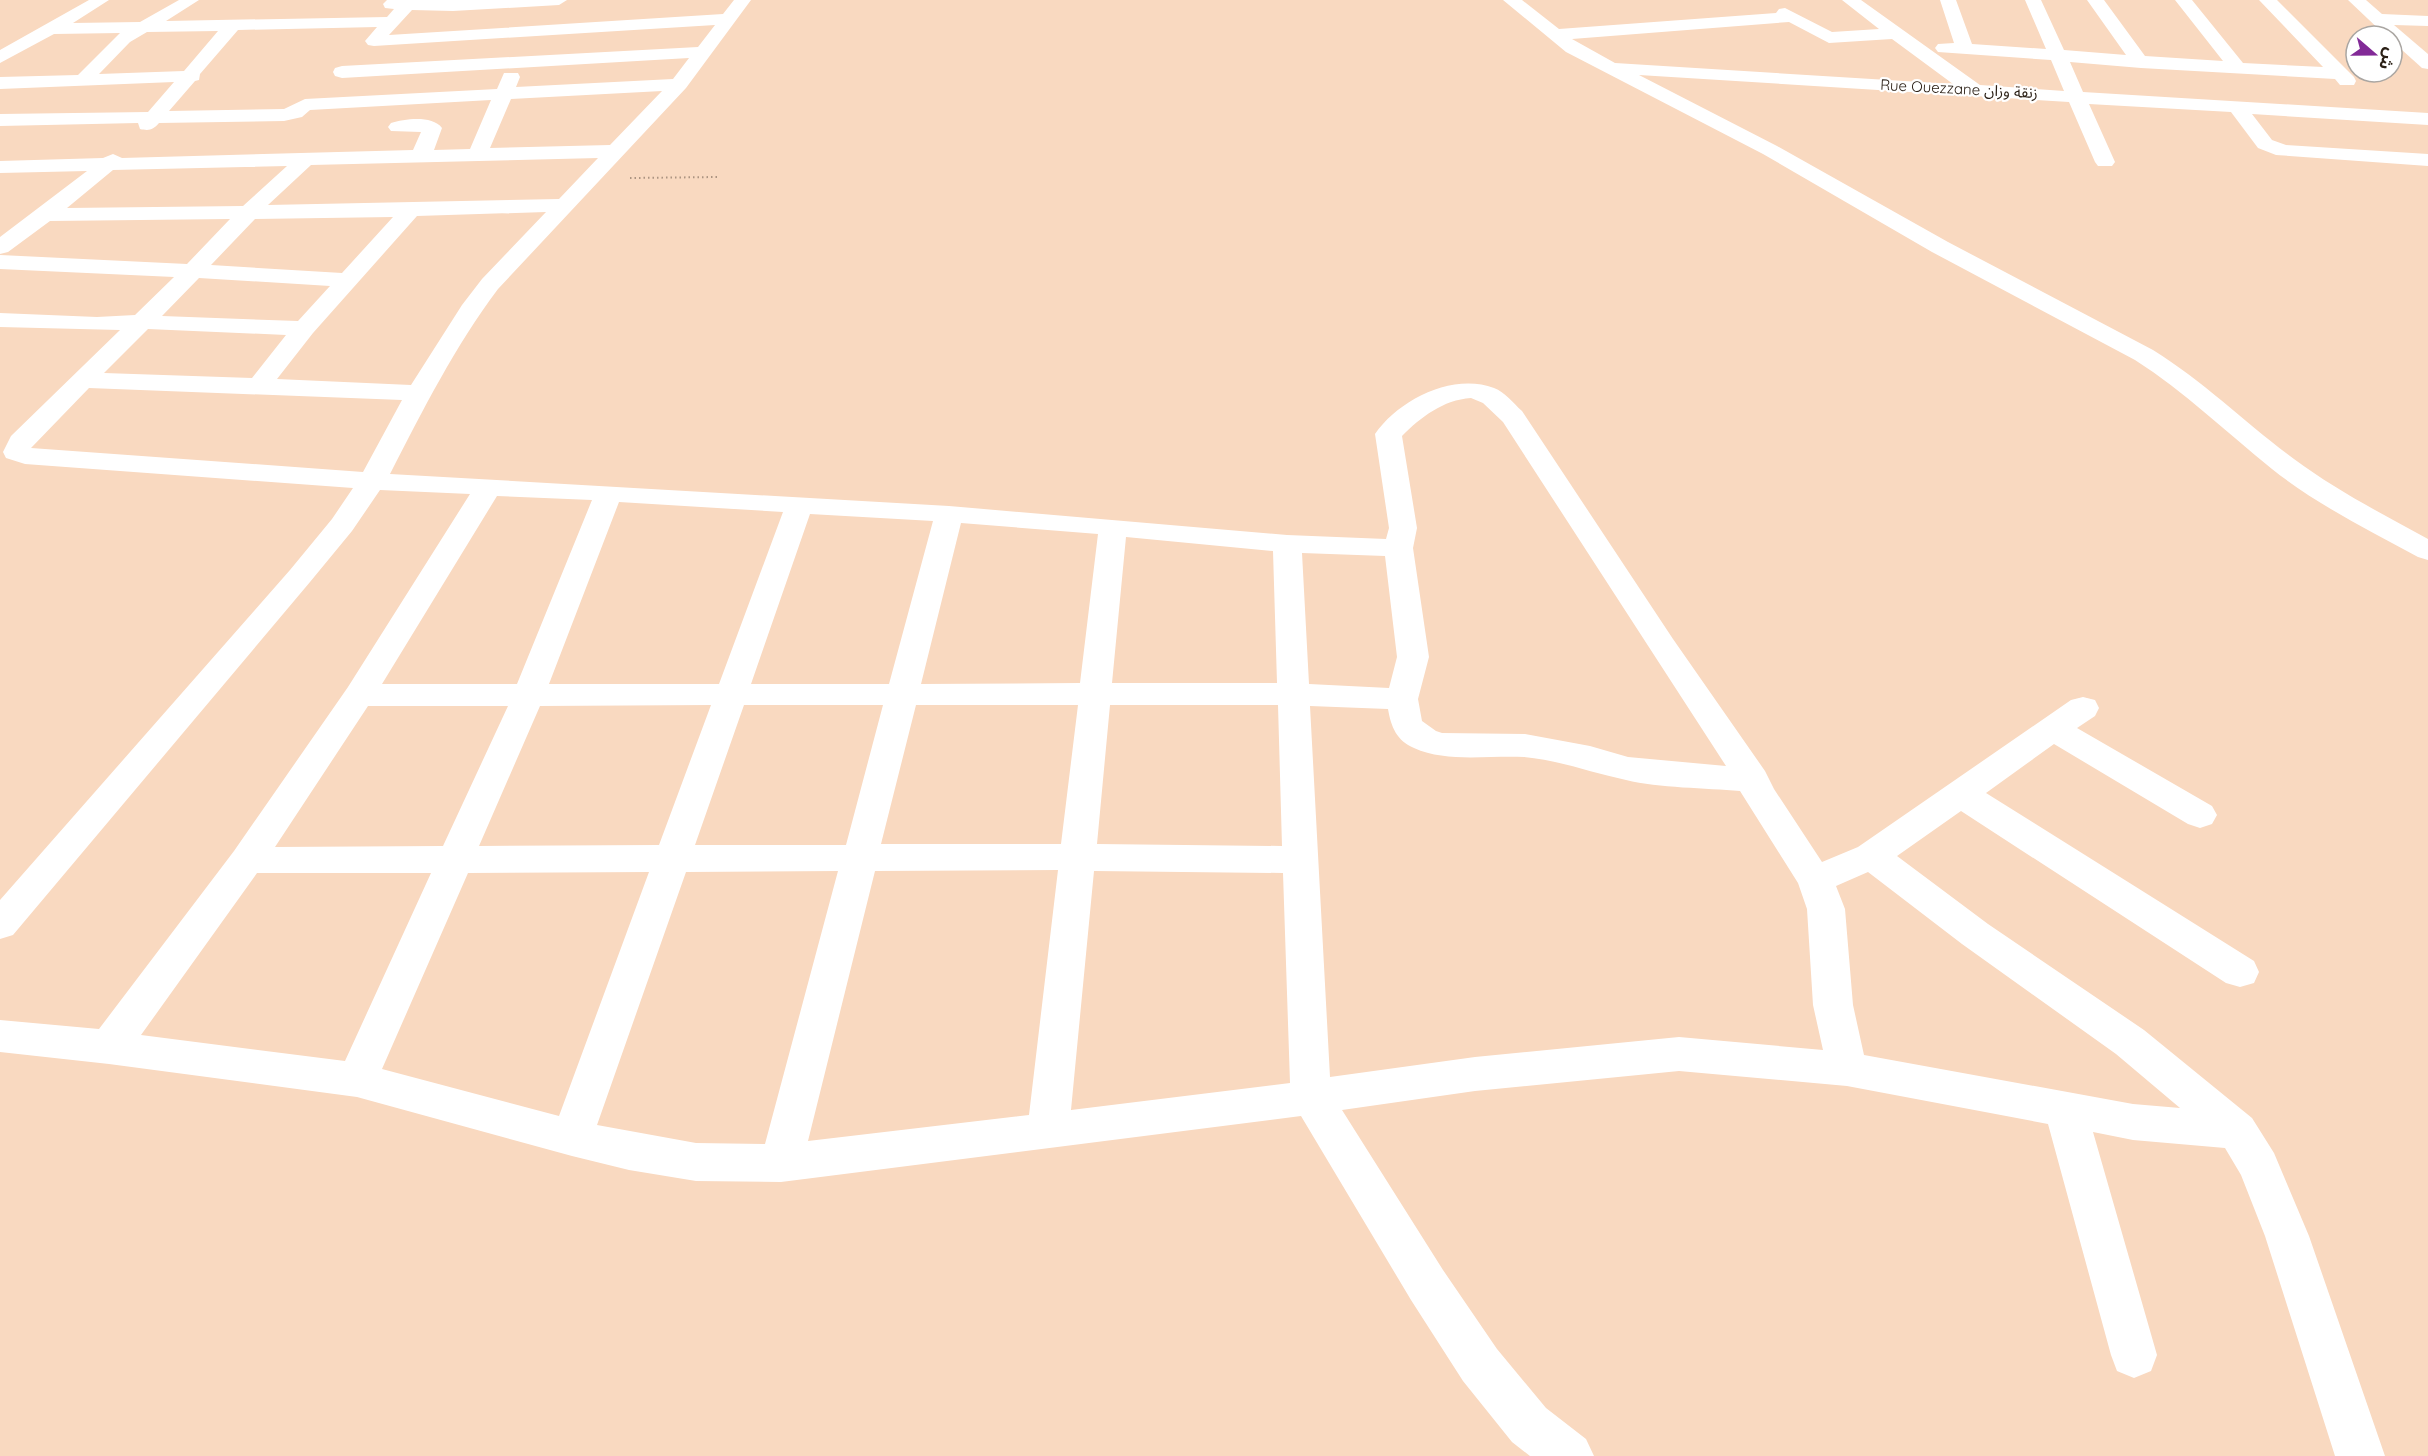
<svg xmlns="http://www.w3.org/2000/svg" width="2428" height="1456" font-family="Quicksand,'Noto Sans Arabic',sans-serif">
  <rect width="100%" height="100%" fill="#f9d9c0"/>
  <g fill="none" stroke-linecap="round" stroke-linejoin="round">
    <!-- path -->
    <path stroke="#ac9481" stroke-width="2" stroke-dasharray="1.5 3" stroke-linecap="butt" d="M630 178 718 177"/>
    <!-- minor -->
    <g fill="#fff" fill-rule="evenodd">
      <path d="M89 0H109L73 23 140 22 179 0H199L166 21 387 17 394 9 385 8 383 4 387 0H567L559 5 453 11 412 10 389 35 723 14 734 0H751L686 88 498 289C455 346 423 410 390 474L949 506 1287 535 1386 539 1389 528 1375 434C1398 400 1453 372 1494 388 1505 392 1513 403 1522 411L1673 639 1765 771 1774 789 1822 862 1858 847 2071 700 2083 697 2095 700 2099 708 2095 716 2077 728 2212 806 2217 815 2212 824 2200 828 2188 824 2054 744 1986 793 2254 961 2259 972 2254 983 2240 987 2226 983 1961 811 1897 856 1988 924 2144 1030 2252 1118 2274 1153 2309 1236 2385 1456H2335L2265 1236 2241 1175 2225 1148 2133 1140 2093 1132 2157 1355 2151 1371 2134 1378 2117 1371 2111 1355 2048 1124 1847 1086 1679 1071 1475 1091 1342 1110 1443 1270 1497 1349 1546 1408 1586 1439 1594 1456H1530L1512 1442 1463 1381 1411 1300 1301 1116 781 1182 696 1181 629 1170 572 1156 357 1097 109 1064 0 1052V1020L99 1029 234 851 348 687 470 494 380 490 352 531 310 582 13 935 0 939V900L290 570 332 519 353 488 25 464 6 458 3 452 11 436 120 330 0 327V313L97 317 135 315 174 277 0 269V255L187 264 230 219 50 221 8 252 0 254V237L87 171 0 173V161L103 158 113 154 122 158 413 150 421 132 391 131 388 127 391 123C405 119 432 115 442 128L434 150 470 149 491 100 310 110 302 117 284 121 159 123C153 130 149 131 140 129L138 123 0 126V114L148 112 174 82 0 89V77L78 75 120 33 54 34 0 63V50ZM715 25 698 47 342 66 335 68 333 72 335 76 342 78 689 58 673 79 516 87 520 77 518 73H504L497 89 305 99 284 109 169 111 195 81 199 80 200 74 238 30 377 27 365 41 368 45 374 46ZM218 31 184 71 99 74 130 42 147 32ZM662 91 610 145 490 148 511 99ZM598 158 559 199 268 205 311 165ZM287 166 243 206 67 208 113 170ZM546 212 482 279 462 305 411 385 277 379 313 333 417 216ZM393 217 342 273 211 265 255 219ZM199 278 330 286 298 321 162 316ZM148 329 286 335 252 378 104 373ZM89 388 402 400 363 472 31 448ZM1471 398 1483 403 1503 422 1726 766 1628 757 1590 746 1525 734 1442 733 1436 731 1422 721 1418 699 1429 657 1413 548 1417 528 1402 436C1421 417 1443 400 1471 398ZM497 496 592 500 517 684H382ZM619 502 783 512 719 684H549ZM810 514 933 521 889 684H751ZM961 523 1098 534 1080 683 921 684ZM1126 537 1273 551 1277 683H1112ZM1302 553 1385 556 1397 657 1389 688 1309 684ZM711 705 659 845 479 846 540 706ZM744 705H883L846 845H695ZM916 705H1078L1061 844H881ZM1110 705H1278L1282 846 1097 844ZM368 706H508L443 846 275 847ZM1310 706 1388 709C1391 727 1397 741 1414 748 1447 763 1489 755 1524 757 1559 760 1592 773 1626 780 1659 788 1706 788 1740 791L1798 883 1807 909 1813 1005 1823 1050 1679 1037 1475 1057 1330 1077ZM1058 870 1029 1115 808 1141 875 871ZM838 871 765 1144 696 1143 597 1125 686 872ZM1094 871 1283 873 1290 1083 1071 1110ZM649 872 559 1116 382 1069 468 873ZM1868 872 1962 944 2116 1054 2180 1108 2133 1104 1864 1055 1853 1005 1845 909 1836 886ZM257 873H431L345 1061 141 1035Z"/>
      <path d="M1503 0H1522L1559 29 1776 13 1779 9 1785 8 1832 32 1879 29 1842 0H1861L1980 85 2064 91 2051 60 1938 52 1935 48 1938 44 1954 43 1940 0H1956L1972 44 2046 49 2025 0H2041L2064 50 2126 55 2087 0H2104L2145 56 2223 61 2175 0H2192L2243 63 2323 67 2259 0H2277L2354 77 2356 81 2354 85H2340L2335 79 2141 68 2070 62 2083 92 2428 113V125L2252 114 2272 140 2286 145 2428 154V166L2276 155 2258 148 2231 112 2089 104 2115 162 2112 166H2098L2095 162 2069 102 1639 75 1777 146 1948 242 2153 350C2206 383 2245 423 2294 459 2336 490 2382 514 2428 539V560L2418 557C2368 530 2316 504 2272 469 2226 432 2185 392 2135 360L1932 252 1763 154 1566 52ZM1789 22 1829 43 1892 39 1953 84 1615 63 1572 39Z"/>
      <path d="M2348 0H2366L2382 14 2428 16V26L2394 25 2428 54V69L2422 68 2392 41V36H2386Z"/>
    </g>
  </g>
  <g text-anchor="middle" stroke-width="4.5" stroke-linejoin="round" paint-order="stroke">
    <!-- far-street labels -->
    <g font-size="15" fill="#2b2016" stroke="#fff">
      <text transform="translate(1959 89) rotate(3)" y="5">Rue Ouezzane زنقة وزان</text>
    </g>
  </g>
  <!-- north arrow -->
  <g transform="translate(2374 54) rotate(110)"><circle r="28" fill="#ffffff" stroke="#aaa6a2" stroke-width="1.5"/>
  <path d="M0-4.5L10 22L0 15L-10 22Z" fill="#822a97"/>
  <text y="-9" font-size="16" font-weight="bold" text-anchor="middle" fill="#2b2016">ش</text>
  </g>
</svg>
